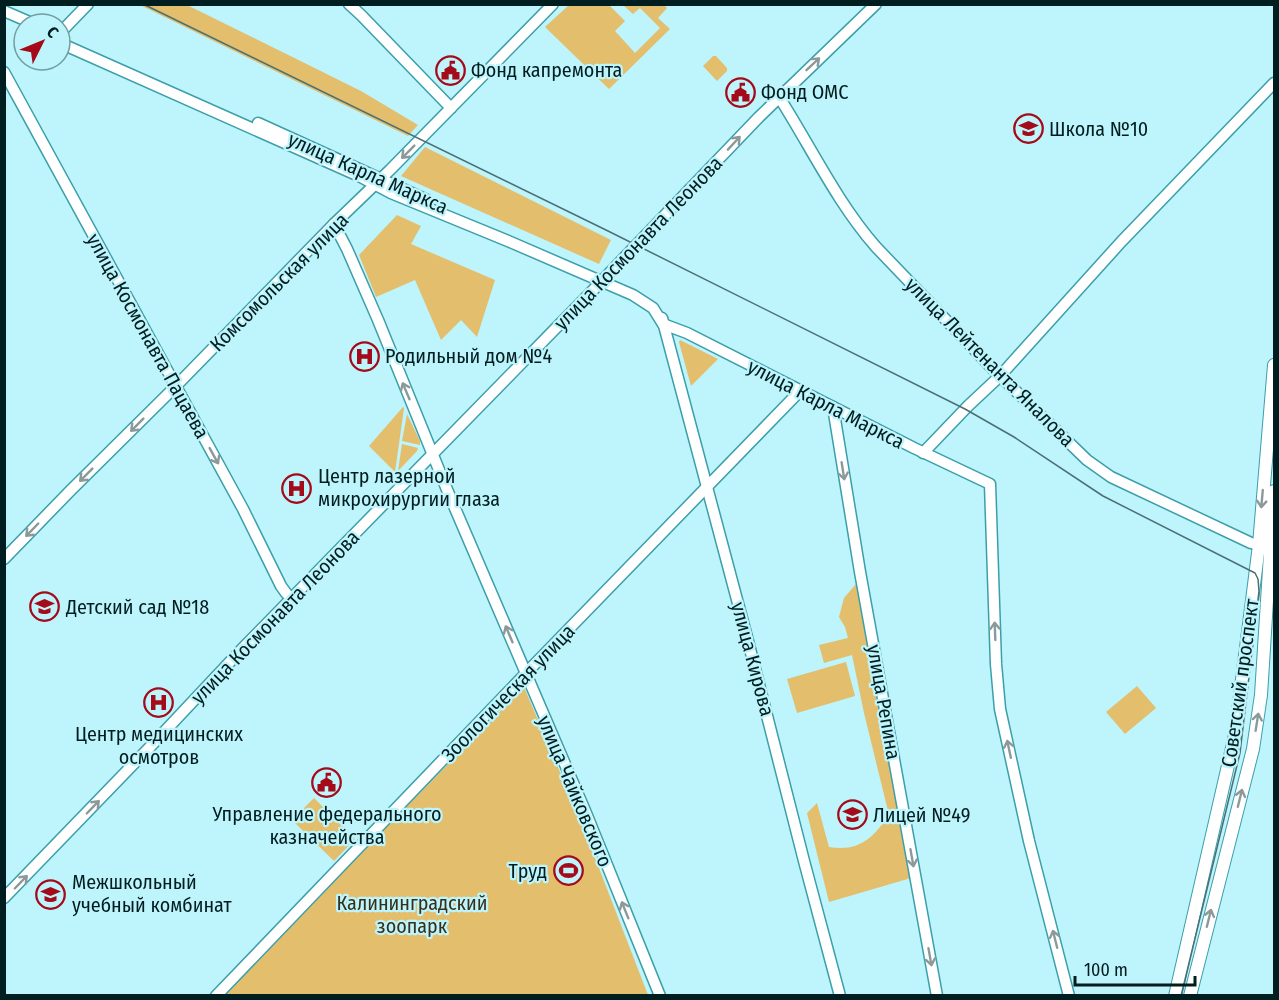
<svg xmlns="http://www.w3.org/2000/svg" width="1279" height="1000" font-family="'Fira Sans Condensed',sans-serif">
  <rect width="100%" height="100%" fill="#bef4fb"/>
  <!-- green -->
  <g fill="#e3be6c">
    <path d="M140 5H187L361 91 418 125 408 136Z"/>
    <path d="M664 5 667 8 658 18 670 29 609 89 545 27 569 5H609L625 21 615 31 635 53 660 28 640 8 633 14 623 5Z"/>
    <path d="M713 56H716L727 68V71L717 81 703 66Z"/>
    <path d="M425 147 611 240 599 264 401 176Z"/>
    <path d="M397 215 421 226 411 244 495 280 477 337 461 320 441 340 415 280 376 297 359 255Z"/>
    <path d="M680 340 718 359 691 386 679 342Z"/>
    <path d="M403 407 404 408 395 472 369 446Z"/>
    <path d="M407 414 420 441V445L402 441Z"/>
    <path d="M402 444 418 448 417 451 398 471Z"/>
    <path d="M856 584 904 825 903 844 911 878 829 902 807 813 817 803 829 847C859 852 873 838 889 815L864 713 852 655 824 663 819 645 848 638 845 627 839 617 844 598Z"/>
    <path d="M846 662 855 696 797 713 787 679Z"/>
    <path d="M1137 686 1156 708 1125 734 1106 712Z"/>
    <path d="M524 687 582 824 648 995 223 996 342 872Z"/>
    <path d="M314 798 355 839 334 861 292 820Z"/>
  </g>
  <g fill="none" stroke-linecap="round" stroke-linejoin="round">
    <defs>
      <g id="secondary">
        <path d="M349 4 361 15 451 108"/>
        <path d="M4 11 34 24"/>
        <path d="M60 33 88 4"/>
        <path d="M60 43 359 176 391 193 508 241 633 295 653 308 663 324 687 333 914 448 990 484 996 664 1000 709 1029 841 1069 996"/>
        <path d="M4 72 243 509 281 586 286 593 292 599"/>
        <path d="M779 97C811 147 836 201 876 247L992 368 1087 460 1111 477 1251 543 1267 547"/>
        <path d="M258 123 427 200"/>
        <path d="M334 224 347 249 378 320 448 492 586 813 660 996"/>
        <path d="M662 318 748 641 804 861 840 996"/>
        <path d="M833 407 860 572 937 996"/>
        <path d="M923 453 968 406 1000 376 1121 242 1274 83"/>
        <path d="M4 559 70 491 175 387 334 224 390 170 553 4"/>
        <path d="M4 898 149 748 243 648 598 285 759 117 876 4"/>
        <path d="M216 996 530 669 800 391"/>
      </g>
      <g id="primary">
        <path d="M1175 996 1235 735 1259 545 1274 365"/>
        <path d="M1190 996 1253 749 1261 695 1274 491"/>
      </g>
    </defs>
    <!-- secondary casing -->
    <use href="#secondary" stroke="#3b9faa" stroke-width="13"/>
    <!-- primary casing -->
    <use href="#primary" stroke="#3b9faa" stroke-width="14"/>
    <!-- secondary -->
    <use href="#secondary" stroke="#fff" stroke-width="10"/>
    <!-- primary -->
    <use href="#primary" stroke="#fff" stroke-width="12"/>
    <!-- tram -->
    <path stroke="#4a7075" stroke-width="1.5" d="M143 4 606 230 965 409 1014 437 1103 496 1255 573 1258 579 1259 591 1240 753 1181 996"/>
  </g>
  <!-- one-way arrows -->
  <defs><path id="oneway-shaft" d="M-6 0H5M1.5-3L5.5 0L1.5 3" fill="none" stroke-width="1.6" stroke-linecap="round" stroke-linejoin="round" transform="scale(1.5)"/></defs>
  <g stroke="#8c999b">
    <use href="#oneway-shaft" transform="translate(813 64) rotate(-43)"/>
    <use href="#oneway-shaft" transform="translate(734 143) rotate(-47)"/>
    <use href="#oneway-shaft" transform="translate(408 152) rotate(135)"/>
    <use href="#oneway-shaft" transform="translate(406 391) rotate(-113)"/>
    <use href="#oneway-shaft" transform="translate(137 425) rotate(135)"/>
    <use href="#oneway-shaft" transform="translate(214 456) rotate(61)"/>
    <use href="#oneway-shaft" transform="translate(843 471) rotate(81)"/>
    <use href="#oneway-shaft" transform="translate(86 475) rotate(135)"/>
    <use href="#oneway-shaft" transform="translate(1262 499) rotate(95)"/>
    <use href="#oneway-shaft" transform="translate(32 530) rotate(134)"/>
    <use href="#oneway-shaft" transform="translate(995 631) rotate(-92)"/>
    <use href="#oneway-shaft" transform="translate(509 634) rotate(-113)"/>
    <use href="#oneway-shaft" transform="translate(1257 722) rotate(-81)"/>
    <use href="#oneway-shaft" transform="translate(1009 749) rotate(-102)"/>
    <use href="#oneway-shaft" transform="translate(1240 798) rotate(-76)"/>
    <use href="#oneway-shaft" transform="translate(93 807) rotate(-46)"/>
    <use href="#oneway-shaft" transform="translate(912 858) rotate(80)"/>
    <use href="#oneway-shaft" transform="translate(21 882) rotate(-46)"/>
    <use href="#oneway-shaft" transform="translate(625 910) rotate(-112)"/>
    <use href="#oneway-shaft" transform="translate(1209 918) rotate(-76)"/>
    <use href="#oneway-shaft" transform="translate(1055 939) rotate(-104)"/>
    <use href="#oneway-shaft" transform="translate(930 957) rotate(80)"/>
  </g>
  <!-- icons -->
  <defs>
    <symbol id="civic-ring" viewBox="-11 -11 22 22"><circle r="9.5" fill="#bef4fb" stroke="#a40a19" stroke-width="1.5"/><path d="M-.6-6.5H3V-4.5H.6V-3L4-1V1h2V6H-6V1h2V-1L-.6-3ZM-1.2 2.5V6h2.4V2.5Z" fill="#a40a19"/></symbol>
    <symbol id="school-ring" viewBox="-11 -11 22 22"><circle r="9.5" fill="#bef4fb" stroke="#a40a19" stroke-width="1.5"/><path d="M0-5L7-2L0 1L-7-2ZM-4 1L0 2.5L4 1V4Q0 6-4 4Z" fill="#a40a19"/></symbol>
    <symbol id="hospital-ring" viewBox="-11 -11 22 22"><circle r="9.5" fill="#bef4fb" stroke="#a40a19" stroke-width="1.5"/><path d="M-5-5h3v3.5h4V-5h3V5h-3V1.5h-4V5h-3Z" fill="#a40a19"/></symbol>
    <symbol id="stadium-ring" viewBox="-11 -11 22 22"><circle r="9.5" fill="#bef4fb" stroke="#a40a19" stroke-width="1.5"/><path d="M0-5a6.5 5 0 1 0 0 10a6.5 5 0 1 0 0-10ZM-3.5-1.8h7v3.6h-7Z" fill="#a40a19"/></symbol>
    <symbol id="university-ring" viewBox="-11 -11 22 22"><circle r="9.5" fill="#bef4fb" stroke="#a40a19" stroke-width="1.5"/><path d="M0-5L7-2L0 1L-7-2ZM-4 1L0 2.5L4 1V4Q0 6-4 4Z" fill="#a40a19"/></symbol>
  </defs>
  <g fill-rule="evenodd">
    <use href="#civic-ring" x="434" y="54" width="33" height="33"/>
    <use href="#civic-ring" x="724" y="76" width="33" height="33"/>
    <use href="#school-ring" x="1012" y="112" width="33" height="33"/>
    <use href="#hospital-ring" x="348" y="340" width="33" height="33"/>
    <use href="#hospital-ring" x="280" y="472" width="33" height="33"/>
    <use href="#school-ring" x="28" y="590" width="33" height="33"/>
    <use href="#hospital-ring" x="142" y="686" width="33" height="33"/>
    <use href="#civic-ring" x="310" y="766" width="33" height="33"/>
    <use href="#school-ring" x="836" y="798" width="33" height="33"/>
    <use href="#stadium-ring" x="552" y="854" width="33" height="33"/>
    <use href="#university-ring" x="34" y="878" width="33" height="33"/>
  </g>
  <g text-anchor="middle" stroke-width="4.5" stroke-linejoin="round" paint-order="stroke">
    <!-- poi labels -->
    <g font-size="20" fill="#001d20" stroke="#bef4fb" text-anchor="start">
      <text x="471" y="77">Фонд капремонта</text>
      <text x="761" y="99">Фонд ОМС</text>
      <text x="1049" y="136">Школа №10</text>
      <text x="385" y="363">Родильный дом №4</text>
      <text x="318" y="483">Центр лазерной<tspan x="318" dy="23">микрохирургии глаза</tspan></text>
      <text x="66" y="614">Детский сад №18</text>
      <text x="159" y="741" text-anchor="middle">Центр медицинских<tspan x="159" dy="23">осмотров</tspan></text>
      <text x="327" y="821" text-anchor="middle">Управление федерального<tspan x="327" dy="23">казначейства</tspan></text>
      <text x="873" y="822">Лицей №49</text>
      <text x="547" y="878" text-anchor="end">Труд</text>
      <text x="72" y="889">Межшкольный<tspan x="72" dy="23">учебный комбинат</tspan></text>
    </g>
    <!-- street labels -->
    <g font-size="20" fill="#001d20" stroke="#bef4fb">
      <text transform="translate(368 173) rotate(24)" y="7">улица Карла Маркса</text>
      <text transform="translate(638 243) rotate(-46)" y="7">улица Космонавта Леонова</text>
      <text transform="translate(279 282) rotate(-45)" y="7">Комсомольская улица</text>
      <text transform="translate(148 336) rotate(61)" y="7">улица Космонавта Пацаева</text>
      <text transform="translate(990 362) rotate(45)" y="7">улица Лейтенанта Яналова</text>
      <text transform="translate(826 404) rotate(27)" y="7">улица Карла Маркса</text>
      <text transform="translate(275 617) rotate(-46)" y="7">улица Космонавта Леонова</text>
      <text transform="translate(753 659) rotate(75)" y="7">улица Кирова</text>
      <text transform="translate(1240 683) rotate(-82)" y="7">Советский проспект</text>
      <text transform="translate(508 693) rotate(-46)" y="7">Зоологическая улица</text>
      <text transform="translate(884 702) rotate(80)" y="7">улица Репина</text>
      <text transform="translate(575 791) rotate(67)" y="7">улица Чайковского</text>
    </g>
    <!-- park labels -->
    <g font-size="20" fill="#382f19" stroke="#bef4fb">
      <text x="412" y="910">Калининградский<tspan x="412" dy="23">зоопарк</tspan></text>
    </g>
  </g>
  <!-- border -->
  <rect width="1279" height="1000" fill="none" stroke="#001d20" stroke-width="12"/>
  <!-- north arrow -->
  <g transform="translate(42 42) rotate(47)"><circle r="28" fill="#bef4fb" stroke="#729ea3" stroke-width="1.5"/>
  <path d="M0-4.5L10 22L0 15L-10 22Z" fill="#a40a19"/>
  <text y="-9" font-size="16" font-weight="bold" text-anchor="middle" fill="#001d20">С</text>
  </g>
  <!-- scale -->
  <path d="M1075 976v9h120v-9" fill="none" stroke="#001d20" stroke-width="3"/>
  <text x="1084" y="976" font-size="18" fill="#001d20" stroke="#bef4fb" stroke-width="4.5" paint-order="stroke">100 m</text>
</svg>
